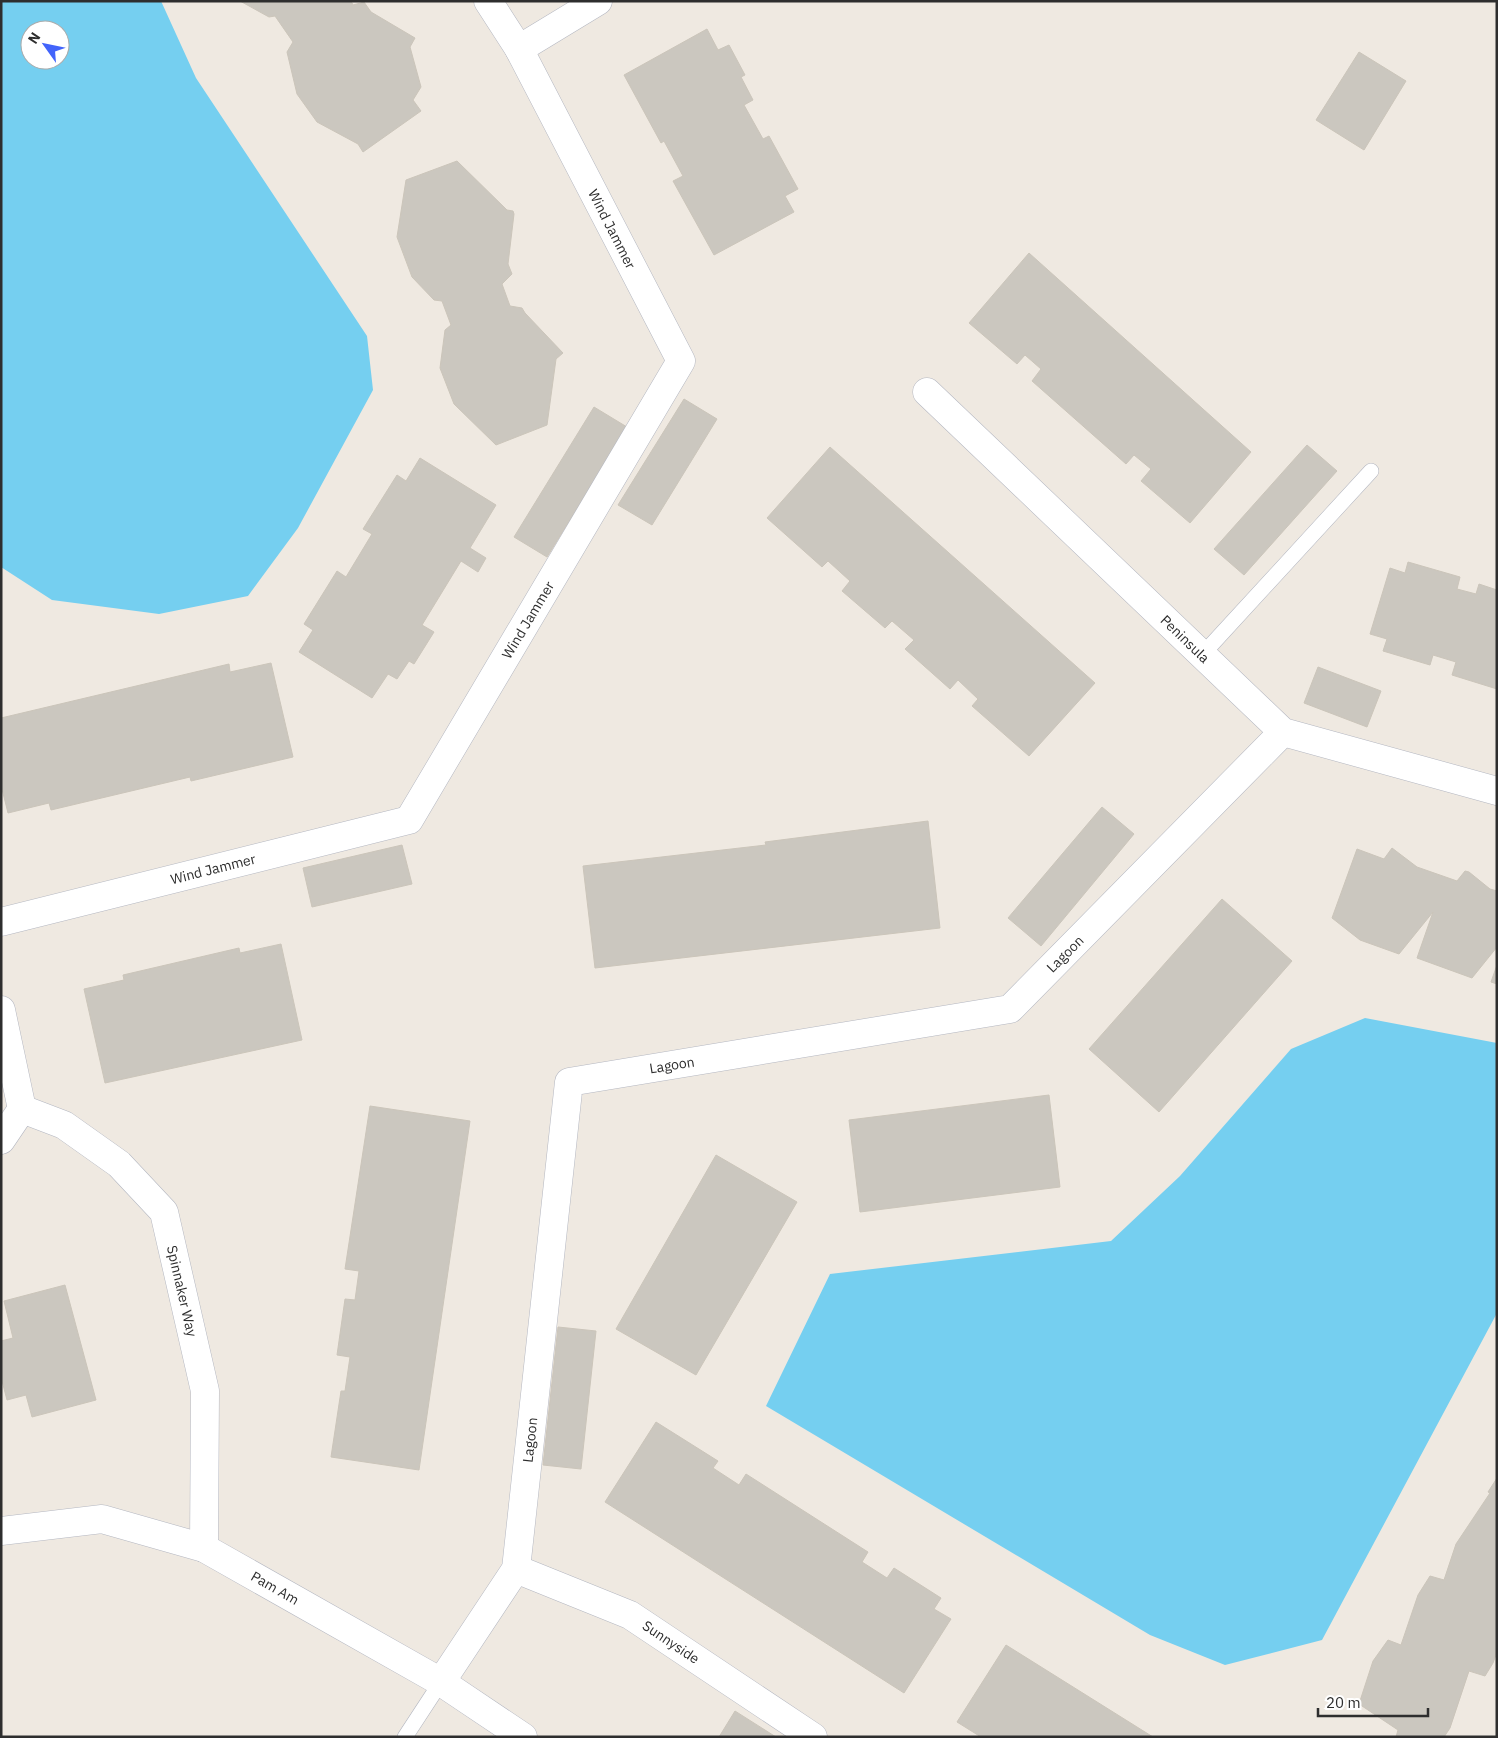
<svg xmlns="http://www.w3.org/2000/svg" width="1498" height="1738" font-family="'IBM Plex Sans',sans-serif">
  <rect width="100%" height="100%" fill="#efe9e1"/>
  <!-- water -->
  <g fill="#75cff0" fill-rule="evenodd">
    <path d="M1 1H161L196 78 367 336 373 390 298 528 248 596 159 614 52 600 1 567ZM30 30H60V60H30Z"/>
    <path d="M1365 1018 1497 1043V1313L1322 1640 1225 1665 1150 1635 766 1406 830 1274 1111 1241 1180 1176 1291 1049Z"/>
  </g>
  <!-- building -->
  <g fill="#cbc7bf" stroke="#cbc5ba">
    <path d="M240 1H351L353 5 364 2 371 12 415 38 410 47 421 87 413 100 421 111 363 152 358 144 317 122 297 94 287 52 293 42 275 16 269 17Z"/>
    <path d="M707 29 718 50 729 45 745 75 741 77 753 100 744 105 763 139 769 136 798 189 785 196 794 212 714 255 673 181 683 176 664 141 661 143 624 75Z"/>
    <path d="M1359 52 1406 81 1364 150 1316 120Z"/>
    <path d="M457 161 507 210 513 211 514 214 508 264 512 274 502 284 510 306 522 308 525 313 563 353 556 359 547 425 496 445 454 404 440 368 445 330 451 325 442 301 434 300 412 277 397 237 406 180Z"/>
    <path d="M1029 253 1251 452 1190 523 1141 481 1151 469 1134 455 1126 464 1032 381 1041 369 1025 355 1017 364 969 323Z"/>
    <path d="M684 399 717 419 652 525 618 505Z"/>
    <path d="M594 407 627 427 547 557 514 537Z"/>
    <path d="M1307 445 1337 471 1244 575 1214 549Z"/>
    <path d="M830 447 1095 683 1029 756 972 706 978 699 958 680 950 689 905 649 914 640 892 621 885 628 842 591 850 581 828 561 822 567 767 518Z"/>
    <path d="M420 458 496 505 470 548 486 558 478 572 461 561 422 625 434 632 414 664 409 661 397 679 388 674 372 698 299 652 313 630 304 624 337 571 346 577 372 534 363 529 397 475 406 481Z"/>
    <path d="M1408 562 1460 577 1457 589 1476 594 1479 584 1497 590V689L1452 675 1456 662 1433 655 1430 665 1383 651 1387 639 1370 634 1390 568 1405 573Z"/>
    <path d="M271 663 293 757 191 781 190 777 51 810 49 803 8 813 1 785V718L229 664 230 672Z"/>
    <path d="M1318 667 1381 691 1367 727 1304 703Z"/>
    <path d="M1102 807 1134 834 1041 946 1008 918Z"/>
    <path d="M928 821 940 928 595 968 583 866 766 845 765 842Z"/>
    <path d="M402 845 412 884 312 907 303 868Z"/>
    <path d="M1392 848 1417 867 1457 881 1465 871 1469 872 1490 889 1497 891V947L1472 978 1417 958 1433 912 1399 954 1360 940 1332 918 1357 849 1384 859Z"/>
    <path d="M1222 899 1292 961 1159 1112 1089 1049Z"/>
    <path d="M281 944 302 1040 105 1083 84 989 124 980 123 975 239 948 240 953Z"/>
    <path d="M1497 965V984L1491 982Z"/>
    <path d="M1049 1095 1060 1187 860 1212 849 1120Z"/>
    <path d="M370 1106 470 1121 419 1470 331 1457 341 1391H345L350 1357 337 1355 345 1299 355 1300 359 1271 345 1269Z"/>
    <path d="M716 1155 797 1202 696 1375 616 1329Z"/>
    <path d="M65 1285 96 1400 32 1417 26 1395 7 1400 1 1377V1341L13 1338 4 1301Z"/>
    <path d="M558 1327 596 1331 581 1469 543 1465Z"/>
    <path d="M656 1422 718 1461 713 1468 739 1485 746 1474 868 1552 862 1562 887 1578 894 1568 941 1598 934 1609 951 1619 904 1693 605 1502Z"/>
    <path d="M1497 1478V1652L1493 1663 1485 1676 1469 1671 1450 1728 1444 1737H1396L1398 1730 1359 1704 1373 1661 1388 1640 1401 1645 1418 1595 1430 1576 1444 1580 1456 1544 1490 1493 1488 1492Z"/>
    <path d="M1006 1645 1153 1737H981L957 1722Z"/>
    <path d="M735 1711 776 1737H719Z"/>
  </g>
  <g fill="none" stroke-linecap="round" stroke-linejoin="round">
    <defs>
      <g id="service">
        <path d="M1202 655 1371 471"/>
        <path d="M405 1737 441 1682"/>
      </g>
      <g id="minor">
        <path d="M519 49 598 1"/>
        <path d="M927 392 1283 732 1497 791"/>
        <path d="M1 922 409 820 681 361 519 49 488 1"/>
        <path d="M1 1010 22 1109 64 1125 119 1164 164 1212 205 1391 204 1548"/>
        <path d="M1 1140 22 1109"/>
        <path d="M1 1531 102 1519 204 1548 441 1682 523 1737"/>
        <path d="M516 1569 630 1615 813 1737"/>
        <path d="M441 1682 516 1569 569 1082 1010 1009 1283 732"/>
      </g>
    </defs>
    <!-- service casing -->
    <use href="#service" stroke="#b4b7c1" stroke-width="16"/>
    <!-- minor casing -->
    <use href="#minor" stroke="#b4b7c1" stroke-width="29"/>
    <!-- service -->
    <use href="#service" stroke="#fff" stroke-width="15"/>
    <!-- minor -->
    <use href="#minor" stroke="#fff" stroke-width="28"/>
  </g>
  <g text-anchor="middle" stroke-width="4" stroke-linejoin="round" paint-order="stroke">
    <!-- street labels -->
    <g font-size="14" fill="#2e2e2e" stroke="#fff">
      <text transform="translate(612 229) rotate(63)" y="5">Wind Jammer</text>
      <text transform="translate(528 620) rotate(-59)" y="5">Wind Jammer</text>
      <text transform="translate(1185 639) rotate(44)" y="5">Peninsula</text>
      <text transform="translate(213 869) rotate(-14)" y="5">Wind Jammer</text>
      <text transform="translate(1065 954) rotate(-45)" y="5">Lagoon</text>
      <text transform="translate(672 1065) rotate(-9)" y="5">Lagoon</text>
      <text transform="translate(182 1291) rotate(77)" y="5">Spinnaker Way</text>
      <text transform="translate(530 1440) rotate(-84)" y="5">Lagoon</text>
      <text transform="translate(275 1588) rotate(30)" y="5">Pam Am</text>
      <text transform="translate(671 1642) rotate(34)" y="5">Sunnyside</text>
    </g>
  </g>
  <!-- border -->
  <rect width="1498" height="1738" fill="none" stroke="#2e2e2e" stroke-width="5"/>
  <!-- north arrow -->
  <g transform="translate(45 45) rotate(303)"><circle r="24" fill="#ffffff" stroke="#ababab"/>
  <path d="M0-4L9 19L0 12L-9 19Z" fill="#4264fb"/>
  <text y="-8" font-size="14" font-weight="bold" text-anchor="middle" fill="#2e2e2e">N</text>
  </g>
  <!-- scale -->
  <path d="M1318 1708v8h110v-8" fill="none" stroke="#2e2e2e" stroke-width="2.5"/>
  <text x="1326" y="1708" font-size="15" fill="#2e2e2e" stroke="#ffffff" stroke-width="4" paint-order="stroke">20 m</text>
</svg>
